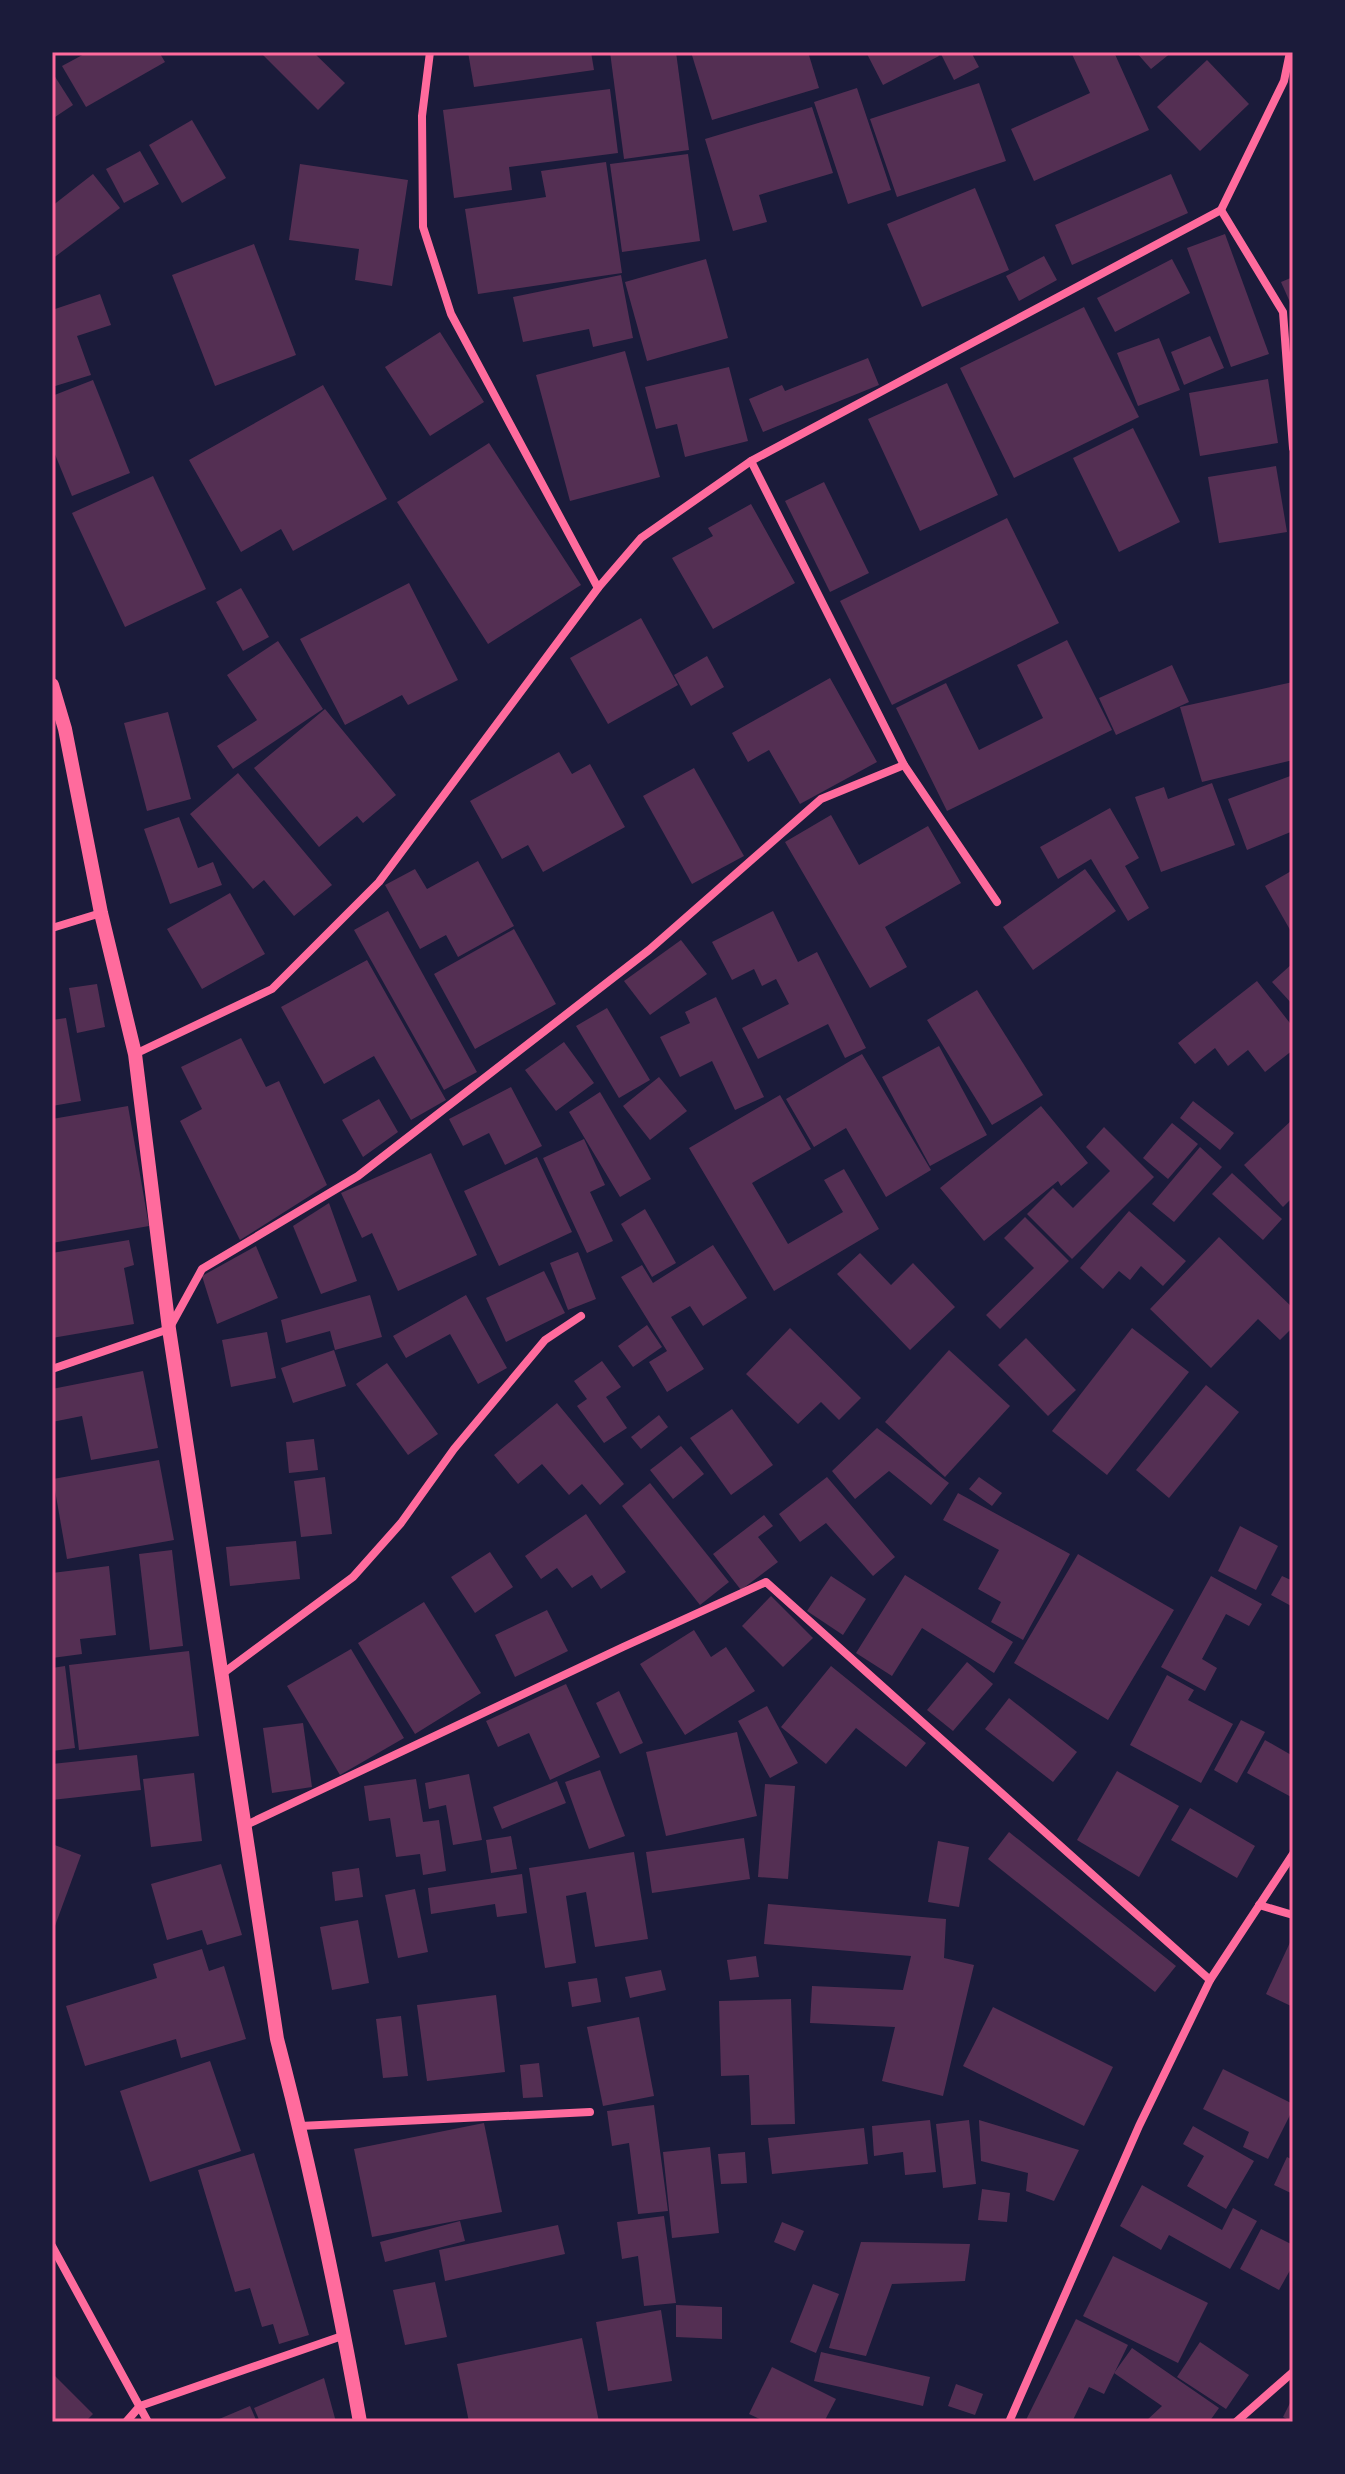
<svg xmlns="http://www.w3.org/2000/svg" width="1345" height="2474" font-family="Lato,sans-serif">
  <rect width="100%" height="100%" fill="#1b1b3a"/>
  <!-- building -->
  <g fill="#542f53">
    <path d="M88 52H159L165 62 86 107 62 66Z"/>
    <path d="M260 52H313L345 83 318 110Z"/>
    <path d="M468 52H591L594 70 474 87Z"/>
    <path d="M610 52H676L689 150 624 159Z"/>
    <path d="M691 52H808L819 88 712 120Z"/>
    <path d="M866 52H937L939 56 883 85Z"/>
    <path d="M940 52H971L979 67 954 80Z"/>
    <path d="M1071 52H1114L1149 130 1034 181 1011 129 1090 93Z"/>
    <path d="M1136 52H1172L1151 69Z"/>
    <path d="M1207 60 1249 104 1200 151 1157 107Z"/>
    <path d="M52 72 73 105 52 119Z"/>
    <path d="M979 83 1006 161 897 197 870 119Z"/>
    <path d="M857 88 891 190 848 204 814 102Z"/>
    <path d="M610 89 618 153 509 167 512 190 454 198 443 110Z"/>
    <path d="M812 107 833 173 759 195 767 222 733 231 705 139Z"/>
    <path d="M192 120 226 178 182 203 149 145Z"/>
    <path d="M140 151 159 184 124 203 106 169Z"/>
    <path d="M688 154 700 241 622 252 610 164Z"/>
    <path d="M606 162 622 273 478 294 465 209 546 197 541 171Z"/>
    <path d="M300 164 408 180 392 286 355 280 359 249 289 240Z"/>
    <path d="M93 174 120 208 52 259V206Z"/>
    <path d="M1171 174 1188 213 1072 265 1055 225Z"/>
    <path d="M975 188 1009 270 922 307 887 224Z"/>
    <path d="M1225 234 1269 354 1231 367 1187 248Z"/>
    <path d="M254 244 296 355 215 386 172 275Z"/>
    <path d="M1044 256 1057 280 1019 301 1006 276Z"/>
    <path d="M706 259 728 338 647 361 625 282Z"/>
    <path d="M1172 259 1190 293 1115 332 1097 298Z"/>
    <path d="M621 275 633 338 593 347 589 329 523 342 513 297Z"/>
    <path d="M1293 277V309L1281 282Z"/>
    <path d="M100 294 111 325 77 336 91 375 52 387V310Z"/>
    <path d="M1084 307 1139 417 1014 478 960 368Z"/>
    <path d="M440 332 484 402 430 436 385 367Z"/>
    <path d="M1210 336 1224 368 1184 385 1171 352Z"/>
    <path d="M1159 338 1180 390 1138 406 1117 353Z"/>
    <path d="M625 351 660 477 570 501 536 375Z"/>
    <path d="M868 358 879 385 763 432 749 399 782 385 785 391Z"/>
    <path d="M729 367 748 441 685 457 677 424 656 429 645 387Z"/>
    <path d="M1268 379 1278 443 1200 456 1189 393Z"/>
    <path d="M93 380 130 473 72 496 52 447V396Z"/>
    <path d="M947 383 998 495 920 531 868 419Z"/>
    <path d="M323 385 387 499 293 551 281 529 241 552 189 460Z"/>
    <path d="M1133 428 1180 522 1119 552 1073 458Z"/>
    <path d="M489 443 581 585 488 644 397 502Z"/>
    <path d="M1276 466 1287 532 1219 543 1208 477Z"/>
    <path d="M153 476 206 589 125 627 72 513Z"/>
    <path d="M824 482 869 573 830 592 785 501Z"/>
    <path d="M751 504 795 583 713 629 672 558 713 536 708 528Z"/>
    <path d="M1007 518 1059 623 892 705 840 601Z"/>
    <path d="M409 583 458 680 408 705 402 695 345 725 300 639Z"/>
    <path d="M241 588 269 637 243 651 216 602Z"/>
    <path d="M641 618 678 685 608 724 570 658Z"/>
    <path d="M1067 640 1112 730 947 811 896 708 946 683 979 750 1043 718 1017 665Z"/>
    <path d="M278 641 323 709 233 769 217 746 257 720 227 675Z"/>
    <path d="M707 656 724 687 691 706 674 675Z"/>
    <path d="M1172 665 1189 702 1116 735 1099 698Z"/>
    <path d="M830 678 877 762 800 804 769 750 748 762 732 733Z"/>
    <path d="M1293 682V760L1202 782 1180 707Z"/>
    <path d="M325 709 396 795 363 823 357 816 319 847 254 768Z"/>
    <path d="M168 712 191 799 147 811 124 723Z"/>
    <path d="M559 752 572 774 590 764 625 827 543 872 528 845 502 859 470 801Z"/>
    <path d="M694 768 744 856 692 884 643 796Z"/>
    <path d="M238 773 332 885 294 916 264 880 253 889 190 814Z"/>
    <path d="M1293 775V831L1247 850 1228 799Z"/>
    <path d="M1212 783 1235 845 1161 872 1135 797 1164 787 1168 799Z"/>
    <path d="M1110 808 1139 858 1125 866 1149 908 1128 921 1091 859 1058 879 1040 847Z"/>
    <path d="M831 815 859 865 928 826 961 883 885 927 907 967 870 988 785 842Z"/>
    <path d="M179 817 198 868 213 862 222 885 170 904 144 829Z"/>
    <path d="M478 861 514 926 458 957 446 935 420 949 385 885 415 869 427 889Z"/>
    <path d="M1085 869 1116 911 1033 970 1003 927Z"/>
    <path d="M1293 870V935L1265 886Z"/>
    <path d="M230 893 265 954 202 989 167 929Z"/>
    <path d="M388 911 477 1072 444 1090 354 930Z"/>
    <path d="M773 911 798 962 817 952 866 1048 845 1058 828 1024 758 1059 742 1028 789 1004 776 979 762 986 754 969 732 980 712 942Z"/>
    <path d="M514 929 556 1004 475 1049 434 974Z"/>
    <path d="M681 940 707 974 650 1015 624 981Z"/>
    <path d="M367 960 446 1100 411 1120 374 1056 324 1084 281 1007Z"/>
    <path d="M1293 963V1005L1272 982Z"/>
    <path d="M1257 981 1293 1027V1050L1265 1072 1248 1050 1228 1066 1215 1048 1195 1064 1178 1043Z"/>
    <path d="M97 984 105 1027 77 1033 69 988Z"/>
    <path d="M977 990 1043 1095 992 1125 927 1020Z"/>
    <path d="M716 997 764 1097 735 1110 712 1061 680 1077 660 1037 690 1023 685 1012Z"/>
    <path d="M607 1008 650 1080 619 1098 576 1026Z"/>
    <path d="M66 1018 81 1101 52 1106V1020Z"/>
    <path d="M241 1038 266 1087 279 1081 327 1185 240 1240 180 1121 202 1109 181 1067Z"/>
    <path d="M564 1042 594 1083 556 1111 525 1070Z"/>
    <path d="M939 1046 987 1135 930 1166 882 1077Z"/>
    <path d="M862 1054 931 1170 886 1197 846 1128 814 1147 786 1099Z"/>
    <path d="M659 1077 687 1111 650 1140 623 1106Z"/>
    <path d="M511 1087 542 1146 505 1165 489 1133 463 1146 449 1119Z"/>
    <path d="M600 1092 651 1179 620 1197 569 1112Z"/>
    <path d="M780 1095 811 1149 752 1183 788 1244 843 1212 824 1180 844 1169 879 1229 774 1291 689 1148Z"/>
    <path d="M379 1099 398 1132 363 1157 342 1120Z"/>
    <path d="M1193 1101 1234 1133 1220 1150 1180 1118Z"/>
    <path d="M128 1106 149 1226 52 1243V1119Z"/>
    <path d="M1041 1106 1088 1163 1061 1186 1058 1181 984 1241 940 1188Z"/>
    <path d="M1293 1119V1197L1283 1207 1244 1165Z"/>
    <path d="M1172 1123 1198 1144 1168 1179 1143 1158Z"/>
    <path d="M1104 1127 1154 1177 1072 1259 1027 1214 1053 1188 1073 1208 1110 1171 1086 1147Z"/>
    <path d="M584 1139 605 1185 590 1192 613 1241 587 1253 543 1158Z"/>
    <path d="M1200 1147 1222 1167 1174 1222 1152 1204Z"/>
    <path d="M431 1153 477 1255 398 1291 372 1233 362 1238 341 1193Z"/>
    <path d="M537 1157 572 1232 499 1266 464 1191Z"/>
    <path d="M1232 1173 1282 1219 1263 1240 1212 1194Z"/>
    <path d="M329 1203 357 1281 321 1294 293 1226Z"/>
    <path d="M645 1209 676 1263 652 1277 621 1224Z"/>
    <path d="M1129 1211 1186 1261 1163 1286 1141 1266 1130 1280 1119 1271 1103 1289 1080 1268Z"/>
    <path d="M1025 1217 1069 1261 1000 1329 986 1315 1034 1268 1004 1238Z"/>
    <path d="M1219 1237 1293 1308V1327L1280 1340 1258 1319 1211 1368 1150 1309Z"/>
    <path d="M129 1240 134 1265 124 1268 134 1324 52 1338V1253Z"/>
    <path d="M713 1245 747 1298 703 1326 690 1306 671 1317 704 1369 667 1392 649 1362 667 1351 621 1277 642 1265 653 1283Z"/>
    <path d="M256 1246 278 1298 217 1324 202 1276Z"/>
    <path d="M578 1252 596 1299 568 1310 550 1263Z"/>
    <path d="M860 1253 891 1285 913 1263 955 1307 910 1350 837 1274Z"/>
    <path d="M544 1271 565 1313 506 1342 486 1298Z"/>
    <path d="M370 1295 382 1337 335 1350 330 1331 286 1343 281 1320Z"/>
    <path d="M466 1295 507 1368 478 1384 450 1334 406 1358 393 1336Z"/>
    <path d="M647 1325 662 1347 633 1367 618 1346Z"/>
    <path d="M790 1328 861 1398 839 1420 821 1402 798 1424 746 1374Z"/>
    <path d="M1132 1328 1189 1372 1107 1475 1052 1431Z"/>
    <path d="M267 1332 276 1378 231 1387 222 1340Z"/>
    <path d="M1026 1338 1076 1390 1048 1416 998 1365Z"/>
    <path d="M334 1350 346 1386 293 1403 281 1368Z"/>
    <path d="M949 1350 1010 1406 945 1477 885 1422Z"/>
    <path d="M602 1361 621 1387 606 1397 627 1428 604 1443 577 1406 587 1399 574 1381Z"/>
    <path d="M387 1363 438 1434 408 1455 356 1384Z"/>
    <path d="M143 1371 158 1448 91 1460 82 1416 52 1422V1389Z"/>
    <path d="M1206 1385 1239 1412 1169 1498 1136 1470Z"/>
    <path d="M557 1403 624 1484 600 1505 582 1484 569 1495 542 1464 518 1484 494 1455Z"/>
    <path d="M732 1409 773 1465 731 1495 690 1438Z"/>
    <path d="M659 1415 668 1427 641 1449 631 1437Z"/>
    <path d="M877 1428 949 1483 931 1505 889 1471 855 1499 832 1471Z"/>
    <path d="M314 1439 318 1470 289 1473 286 1442Z"/>
    <path d="M681 1446 704 1474 673 1499 650 1470Z"/>
    <path d="M159 1460 174 1540 67 1559 53 1479Z"/>
    <path d="M325 1477 332 1534 301 1537 294 1481Z"/>
    <path d="M827 1477 895 1557 873 1576 826 1523 800 1542 779 1514Z"/>
    <path d="M979 1477 1002 1493 992 1506 969 1489Z"/>
    <path d="M650 1483 729 1582 700 1605 622 1506Z"/>
    <path d="M958 1493 1070 1554 1023 1640 991 1622 1001 1602 978 1589 999 1550 943 1520Z"/>
    <path d="M586 1514 626 1572 601 1589 592 1575 572 1588 557 1568 541 1579 525 1556Z"/>
    <path d="M764 1515 773 1526 758 1537 778 1562 741 1590 713 1554Z"/>
    <path d="M1240 1526 1278 1546 1256 1590 1218 1571Z"/>
    <path d="M296 1541 300 1579 230 1586 226 1547Z"/>
    <path d="M172 1550 183 1646 150 1650 139 1554Z"/>
    <path d="M490 1552 513 1587 475 1613 451 1577Z"/>
    <path d="M1078 1554 1174 1610 1108 1720 1014 1663Z"/>
    <path d="M109 1566 116 1635 80 1639 82 1654 52 1658V1573Z"/>
    <path d="M905 1575 1013 1642 994 1673 922 1628 892 1676 856 1653Z"/>
    <path d="M831 1576 866 1599 843 1635 807 1611Z"/>
    <path d="M1211 1576 1262 1604 1249 1626 1226 1614 1202 1659 1217 1668 1205 1691 1161 1667Z"/>
    <path d="M1282 1576 1293 1581V1607L1271 1595Z"/>
    <path d="M771 1596 813 1638 783 1667 742 1626Z"/>
    <path d="M424 1602 481 1693 415 1734 358 1643Z"/>
    <path d="M547 1610 568 1651 515 1677 495 1635Z"/>
    <path d="M694 1630 711 1657 726 1647 755 1691 685 1735 640 1664Z"/>
    <path d="M351 1649 404 1738 340 1775 287 1686Z"/>
    <path d="M189 1651 199 1736 79 1750 69 1665Z"/>
    <path d="M967 1662 993 1684 953 1731 927 1710Z"/>
    <path d="M65 1666 75 1748 52 1751V1668Z"/>
    <path d="M831 1666 926 1743 906 1767 856 1728 826 1764 781 1727Z"/>
    <path d="M1167 1675 1194 1690 1188 1700 1233 1724 1201 1783 1130 1745Z"/>
    <path d="M566 1684 600 1757 550 1780 529 1733 498 1747 486 1721Z"/>
    <path d="M619 1691 643 1743 620 1754 596 1703Z"/>
    <path d="M1009 1698 1077 1752 1053 1782 985 1729Z"/>
    <path d="M767 1706 798 1763 770 1778 738 1721Z"/>
    <path d="M1241 1720 1265 1732 1237 1783 1214 1770Z"/>
    <path d="M303 1723 312 1787 272 1793 263 1728Z"/>
    <path d="M737 1732 757 1816 666 1836 646 1752Z"/>
    <path d="M1265 1740 1293 1756V1798L1247 1773Z"/>
    <path d="M137 1755 141 1790 52 1800V1764Z"/>
    <path d="M600 1770 625 1836 589 1849 565 1782Z"/>
    <path d="M1117 1771 1179 1806 1139 1877 1077 1840Z"/>
    <path d="M194 1773 202 1841 151 1847 143 1779Z"/>
    <path d="M469 1774 482 1840 453 1845 446 1805 429 1809 425 1783Z"/>
    <path d="M416 1779 423 1822 439 1820 446 1871 423 1875 420 1854 396 1857 390 1818 369 1821 364 1786Z"/>
    <path d="M557 1781 566 1803 502 1829 493 1807Z"/>
    <path d="M765 1784 795 1786 788 1879 758 1877Z"/>
    <path d="M1190 1808 1255 1846 1237 1878 1171 1840Z"/>
    <path d="M1009 1832 1176 1966 1155 1992 988 1859Z"/>
    <path d="M511 1836 517 1869 491 1873 486 1840Z"/>
    <path d="M744 1838 750 1879 652 1893 646 1852Z"/>
    <path d="M938 1841 969 1847 959 1907 928 1902Z"/>
    <path d="M52 1844 81 1855 52 1934Z"/>
    <path d="M634 1852 648 1939 595 1947 586 1892 566 1896 576 1963 545 1968 529 1868Z"/>
    <path d="M221 1864 242 1935 207 1945 202 1930 167 1940 151 1884Z"/>
    <path d="M359 1868 363 1897 335 1901 332 1872Z"/>
    <path d="M522 1874 527 1913 497 1917 495 1904 431 1914 428 1888Z"/>
    <path d="M415 1889 428 1952 398 1958 385 1895Z"/>
    <path d="M768 1904 946 1919 944 1958 974 1965 943 2096 882 2081 895 2027 810 2023 812 1986 903 1990 911 1956 764 1944Z"/>
    <path d="M358 1920 369 1983 332 1990 320 1927Z"/>
    <path d="M1293 1936V2007L1266 1994Z"/>
    <path d="M202 1949 209 1971 224 1966 246 2039 181 2058 176 2039 85 2066 66 2006 157 1978 153 1964Z"/>
    <path d="M756 1956 759 1977 730 1980 727 1960Z"/>
    <path d="M661 1970 666 1990 630 1998 625 1977Z"/>
    <path d="M597 1978 601 2002 572 2007 568 1982Z"/>
    <path d="M496 1995 505 2072 427 2081 417 2005Z"/>
    <path d="M791 1999 795 2124 751 2125 749 2075 721 2076 719 2001Z"/>
    <path d="M993 2007 1113 2067 1084 2126 963 2066Z"/>
    <path d="M401 2016 408 2076 383 2078 376 2019Z"/>
    <path d="M639 2017 654 2096 603 2106 587 2027Z"/>
    <path d="M210 2061 241 2151 150 2182 120 2091Z"/>
    <path d="M539 2063 543 2097 523 2098 520 2065Z"/>
    <path d="M1223 2069 1293 2104V2109L1268 2159 1243 2147 1249 2132 1203 2109Z"/>
    <path d="M654 2105 668 2211 638 2214 629 2143 612 2146 607 2111Z"/>
    <path d="M930 2120 936 2172 905 2175 903 2152 874 2156 872 2126Z"/>
    <path d="M969 2120 976 2184 943 2188 936 2124Z"/>
    <path d="M979 2120 1079 2150 1054 2201 1026 2191 1028 2173 981 2161Z"/>
    <path d="M484 2123 502 2212 372 2237 354 2149Z"/>
    <path d="M1193 2126 1254 2161 1226 2209 1187 2186 1204 2156 1183 2144Z"/>
    <path d="M864 2128 868 2164 772 2174 768 2138Z"/>
    <path d="M710 2147 719 2233 672 2238 663 2152Z"/>
    <path d="M745 2152 747 2183 721 2184 718 2154Z"/>
    <path d="M254 2153 309 2335 279 2344 273 2324 262 2327 250 2288 235 2292 198 2170Z"/>
    <path d="M1287 2157 1293 2160V2194L1274 2185Z"/>
    <path d="M1142 2185 1222 2230 1233 2208 1257 2221 1230 2269 1169 2235 1161 2250 1120 2226Z"/>
    <path d="M982 2189 1010 2193 1007 2222 978 2220Z"/>
    <path d="M664 2216 676 2303 644 2306 638 2256 622 2259 617 2222Z"/>
    <path d="M460 2221 465 2241 385 2262 380 2242Z"/>
    <path d="M782 2222 804 2231 795 2251 774 2242Z"/>
    <path d="M558 2225 565 2254 445 2281 439 2250Z"/>
    <path d="M1261 2229 1293 2245V2265L1279 2290 1240 2269Z"/>
    <path d="M861 2242 970 2244 965 2281 892 2284 866 2356 829 2348Z"/>
    <path d="M1113 2256 1208 2303 1178 2363 1083 2316Z"/>
    <path d="M435 2282 447 2337 405 2345 393 2290Z"/>
    <path d="M813 2284 839 2294 816 2353 790 2342Z"/>
    <path d="M676 2305 722 2307V2339L676 2337Z"/>
    <path d="M661 2310 672 2381 608 2391 596 2322Z"/>
    <path d="M1076 2319 1128 2345 1104 2394 1089 2387 1072 2422H1025Z"/>
    <path d="M582 2338 599 2422H469L457 2364Z"/>
    <path d="M1200 2342 1249 2375 1226 2409 1177 2377Z"/>
    <path d="M1132 2348 1219 2408 1209 2422H1145L1162 2406 1114 2373Z"/>
    <path d="M821 2352 930 2377 923 2406 814 2381Z"/>
    <path d="M772 2367 836 2399 824 2422H766L749 2414Z"/>
    <path d="M52 2373 93 2414 85 2422H52Z"/>
    <path d="M324 2378 336 2422H260L254 2408Z"/>
    <path d="M956 2384 983 2394 975 2415 948 2406Z"/>
    <path d="M1293 2397V2422L1283 2417Z"/>
    <path d="M250 2406 257 2422H212Z"/>
  </g>
  <g fill="none" stroke-linecap="round" stroke-linejoin="round">
    <!-- minor -->
    <g stroke="#ff6b9d" stroke-width="8">
      <path d="M430 52 422 116 423 227 451 314 598 588"/>
      <path d="M1221 210 1283 312 1293 448"/>
      <path d="M751 461 904 765 997 902"/>
      <path d="M52 928 101 913"/>
      <path d="M135 1054 272 989 379 882 598 588 641 538 751 461 1221 210 1284 81 1290 52"/>
      <path d="M52 1369 169 1329 202 1269 358 1176 649 950 821 799 904 765"/>
      <path d="M222 1674 353 1577 401 1523 454 1449 545 1340 581 1316"/>
      <path d="M244 1826 623 1647 766 1582 1210 1980"/>
      <path d="M1259 1905 1293 1915"/>
      <path d="M300 2126 590 2112"/>
      <path d="M52 2246 148 2422"/>
      <path d="M126 2422 140 2406 345 2335"/>
      <path d="M1009 2422 1139 2126 1210 1980 1293 1854"/>
      <path d="M1236 2422 1293 2372"/>
    </g>
    <!-- tertiary -->
    <path stroke="#ff6b9d" stroke-width="14" d="M52 685 65 729 101 913 135 1054 169 1329 277 2039C310 2165 337 2293 360 2422"/>
  </g>
  <!-- border -->
  <rect width="1345" height="2474" fill="none" stroke="#1b1b3a" stroke-width="108"/>
  <rect x="54" y="54" width="1237" height="2366" fill="none" stroke="#ff6b9d" stroke-width="3"/>
</svg>
